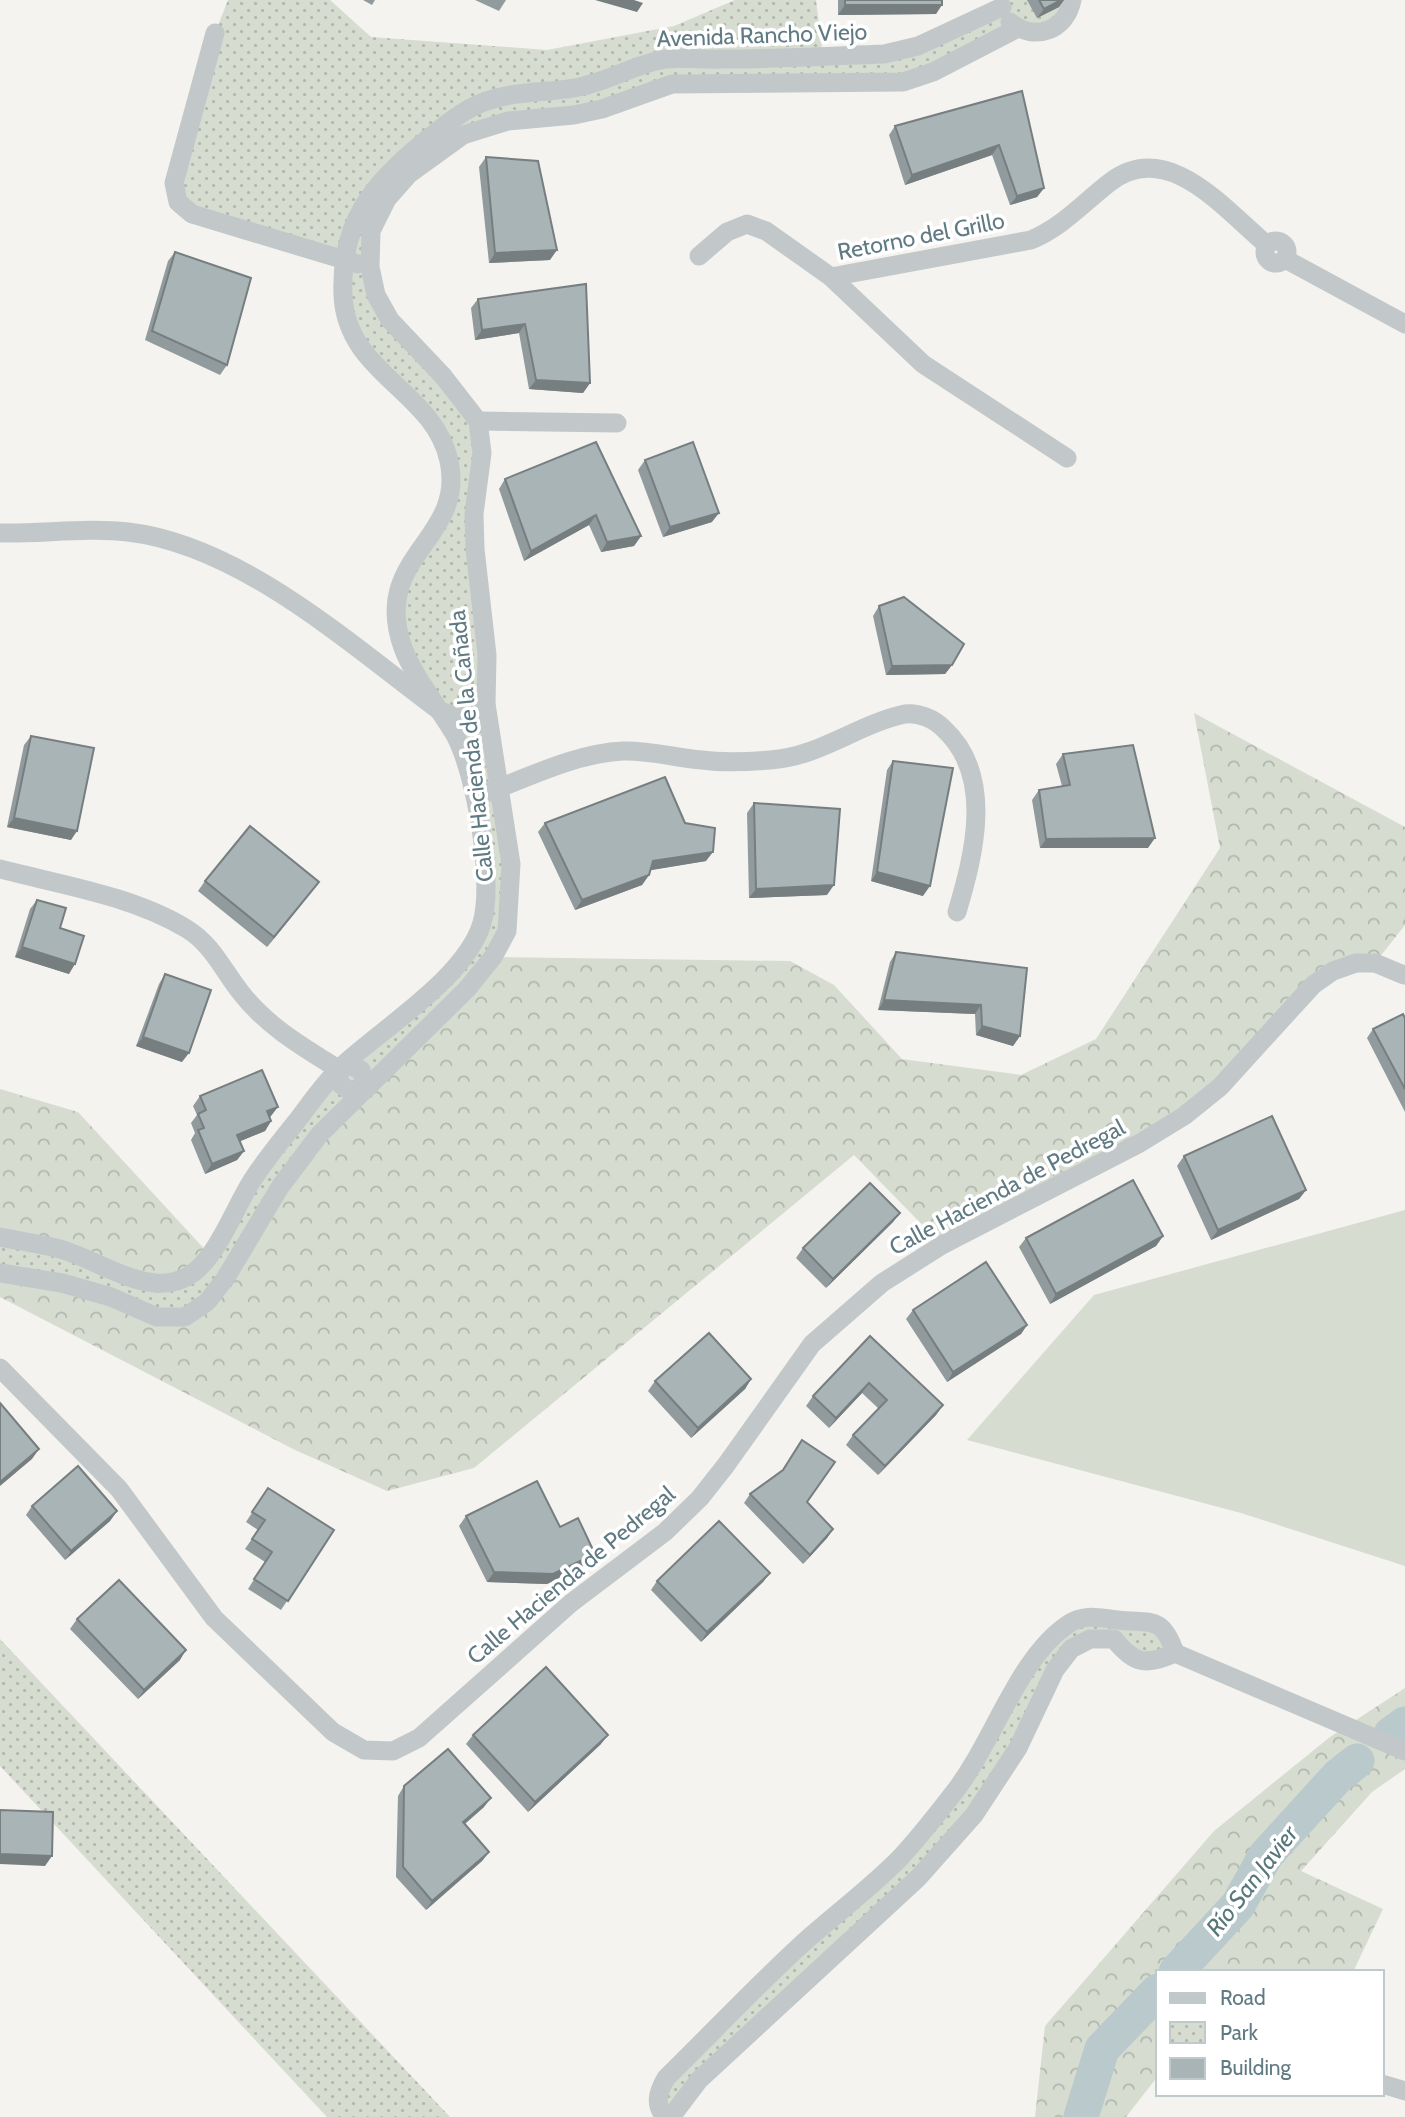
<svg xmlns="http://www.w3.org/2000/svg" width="1405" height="2117" font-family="Cabin,sans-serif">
  <defs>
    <pattern id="forest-crowns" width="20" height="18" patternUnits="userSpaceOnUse" patternTransform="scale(1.75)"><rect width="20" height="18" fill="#d6dccf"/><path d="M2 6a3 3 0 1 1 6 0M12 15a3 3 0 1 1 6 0" fill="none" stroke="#b1b7ad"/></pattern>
    <pattern id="park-dots" width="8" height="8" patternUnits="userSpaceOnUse" patternTransform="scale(1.75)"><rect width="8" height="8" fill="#d6dccf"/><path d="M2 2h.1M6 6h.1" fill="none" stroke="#b1b7ad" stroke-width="1.8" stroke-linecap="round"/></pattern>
  </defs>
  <rect width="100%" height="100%" fill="#f4f3ef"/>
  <!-- green -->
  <path fill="#d6dccf" d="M1405 1210V1566L1241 1513 967 1440 1094 1295Z"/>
  <!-- forest -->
  <g fill="url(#forest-crowns)">
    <path d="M1194 713 1405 827V925L1375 963 1333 971 1220 1087 942 1245 854 1155 474 1468 387 1491 293 1449 0 1297V1089L78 1112 209 1254 280 1187 493 957 790 961 834 985 902 1059 1021 1075 1096 1039 1220 848Z"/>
    <path d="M1405 1688V1769L1372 1792 1301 1871 1383 1909 1353 1972H1158V2076L1126 2117H1035L1045 2026 1214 1831 1330 1737Z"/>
  </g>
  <!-- park -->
  <g fill="url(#park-dots)">
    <path d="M228 0H330L371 37 547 50 674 26 735 0H816L823 56 884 54 1001 0H1072L1070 10 1028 32 933 72 723 83 508 121 409 174 371 231 376 295 478 421 474 514 511 864 493 957 319 1135 225 1279 185 1317 0 1273V1237L150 1283 196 1272 295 1124 413 1007 481 925 476 797 427 691 395 599 445 510 447 451 360 349 345 262 178 202 215 33Z"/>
    <path d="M1138 1618 1175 1653 1156 1661 1114 1639 1071 1649 974 1815 665 2117 666 2078 898 1860 991 1737 1070 1622Z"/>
    <path d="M0 1639 450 2117H327L0 1766Z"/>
  </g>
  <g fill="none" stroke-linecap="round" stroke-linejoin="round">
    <!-- river -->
    <g stroke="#bac9cb" stroke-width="35">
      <path d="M1391 1734 1405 1724"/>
      <path d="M1176 1972 1238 1905 1266 1855 1338 1776 1357 1761"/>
      <path d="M1081 2117 1102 2049 1158 1991"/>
    </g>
    <!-- minor -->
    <g stroke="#c2c8c9" stroke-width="19">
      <path d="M1010 22C1034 42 1066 31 1072 0"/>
      <path d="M215 33 174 183 178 202 192 214 358 264"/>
      <circle cx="1276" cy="252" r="11"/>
      <path d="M699 256 727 232 747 224 766 231 831 277 923 364 1067 458"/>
      <path d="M1285 259 1405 324"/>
      <path d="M831 277 1031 240C1062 227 1082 204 1109 183 1167 137 1224 209 1267 245"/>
      <path d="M478 421 617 423"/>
      <path d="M0 533C42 534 86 527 128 532 241 545 351 645 440 711 460 719 470 719 486 704"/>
      <path d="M486 793C529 777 577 753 623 751 650 750 675 758 702 760 725 763 747 762 770 760 819 757 858 724 905 714 918 712 934 719 943 728 995 775 974 855 957 912"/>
      <path d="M0 869C62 885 133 896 187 929 213 945 224 972 242 994 268 1027 303 1047 338 1069"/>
      <path d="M351 1066 361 1070 366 1088 350 1091 340 1084 338 1069Z"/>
      <path d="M0 1237C20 1241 40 1244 60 1249 91 1258 123 1280 155 1283 169 1284 182 1281 193 1273 218 1255 236 1205 253 1179 266 1159 281 1141 296 1122 310 1104 324 1083 341 1067 381 1029 466 978 482 923 494 881 476 774 455 735 438 706 415 679 403 648 370 556 466 541 449 461 434 390 346 374 343 295 340 223 372 184 425 141 443 127 462 110 484 102 513 91 544 93 574 88 605 83 631 66 661 60 680 56 702 60 722 59 776 59 830 56 884 54L918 46 1002 7"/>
      <path d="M0 1273 62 1283 111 1297 157 1317H185L207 1302 225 1279 280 1187 319 1135 467 989 493 957 507 931 511 864 486 704 487 655 475 549 474 514 482 453 478 421 443 376 390 320 376 295 370 267 371 231 387 199 409 174 463 135 508 121 574 115 602 109 672 84 903 82 933 72 1018 28"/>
      <path d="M0 1368 119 1489 214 1618 333 1732 364 1750 393 1751 419 1738 571 1603 665 1532 700 1498 726 1465 812 1344 882 1283 942 1245 1140 1143 1184 1116 1220 1087 1313 985 1333 971 1356 963H1375L1404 975"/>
      <path d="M1175 1653 1405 1751"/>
      <path d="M1382 2084 1405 2091"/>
      <path d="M665 2117C654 2104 658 2092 666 2078 711 2034 755 1987 802 1944 833 1916 868 1890 898 1860 917 1840 935 1817 952 1795 992 1746 1017 1659 1067 1625 1084 1613 1100 1618 1118 1620 1150 1624 1162 1614 1175 1653"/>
      <path d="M671 2117 699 2080 918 1878 974 1815 1018 1748 1055 1670 1071 1649 1090 1639H1114C1134 1664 1145 1666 1175 1653"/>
    </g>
  </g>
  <!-- wall -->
  <g fill="#919b9d">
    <path d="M363 0H375L372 5Z"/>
    <path d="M475 0H506L499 11Z"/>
    <path d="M838 0H942L936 14 838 15Z"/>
    <path d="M1027 0H1064L1059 7 1037 18Z"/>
    <path d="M1022 91 1044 188 1037 197 1010 205 992 155 905 185 889 135 895 126Z"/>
    <path d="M486 157 550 260 489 263 479 167Z"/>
    <path d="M175 252 227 365 220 375 145 340 168 261Z"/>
    <path d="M586 284 590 383 583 393 529 389 519 333 475 340 471 308 478 299Z"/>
    <path d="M596 442 641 536 634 546 601 552 589 525 524 561 499 489 505 479Z"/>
    <path d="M645 460 712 522 663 537 638 470Z"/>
    <path d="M879 606 952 665 945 674 886 675 873 616Z"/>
    <path d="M31 736 71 840 7 827 24 745Z"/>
    <path d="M1063 754 1148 848H1040L1032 800 1039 790 1062 786 1056 764Z"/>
    <path d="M893 761 923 896 871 881 887 770Z"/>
    <path d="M754 803 827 895 749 898 747 813Z"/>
    <path d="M545 823H685L706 861 650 870 649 875 642 885 575 910 538 832Z"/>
    <path d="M205 881 319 882 267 947 198 891Z"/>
    <path d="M37 900 60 928 69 974 15 957 30 909Z"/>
    <path d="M896 952 1027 968 1020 1036 1013 1046 976 1035 975 1014 878 1010 890 962Z"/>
    <path d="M165 974 182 1062 136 1046 159 984Z"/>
    <path d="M1405 1018V1112L1367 1038 1373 1029Z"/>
    <path d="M200 1096 271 1116 270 1117 271 1121 265 1131 240 1141 244 1151 237 1160 205 1174 191 1140 195 1133 191 1123 197 1115 193 1106Z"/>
    <path d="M1184 1156 1306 1190 1299 1199 1211 1240 1177 1166Z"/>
    <path d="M900 1213 893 1222 826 1288 796 1258 803 1248Z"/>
    <path d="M1163 1236 1156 1246 1050 1304 1019 1247 1026 1238Z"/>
    <path d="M913 1310 1027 1325 1021 1334 947 1382 906 1319Z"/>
    <path d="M870 1336 943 1405 936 1415 878 1475 846 1445 853 1435 879 1409 862 1393 829 1428 806 1406 813 1396Z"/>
    <path d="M751 1379 745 1389 691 1438 648 1391 655 1381Z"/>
    <path d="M782 1470 807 1502 833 1529 827 1538 803 1564 744 1503 750 1494Z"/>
    <path d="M268 1488 334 1530 281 1610 248 1589 265 1562 245 1549 258 1530 246 1522Z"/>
    <path d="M32 1506 117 1511 110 1521 65 1560 26 1515Z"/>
    <path d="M466 1516 560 1527 589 1563 547 1584 487 1582 459 1526Z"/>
    <path d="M770 1573 763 1582 701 1642 651 1590 657 1581Z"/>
    <path d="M77 1619 180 1660 138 1699 70 1629Z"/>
    <path d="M473 1735 601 1744 528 1812 466 1744Z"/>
    <path d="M404 1786 484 1807 465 1824 489 1852 482 1861 426 1910 396 1877 398 1796Z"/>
  </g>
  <!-- shaded-wall -->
  <g fill="#767e80">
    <path d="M595 0H634L643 3 637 12Z"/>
    <path d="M1061 0H1064L1059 7 1037 18 1044 9Z"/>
    <path d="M845 5H942L936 14 838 15Z"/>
    <path d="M999 145 992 155 905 185 912 175Z"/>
    <path d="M1044 188 1037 197 1010 205 1017 196Z"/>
    <path d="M557 250 550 260 489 263 495 253Z"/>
    <path d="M525 324 519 333 475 340 482 330Z"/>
    <path d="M536 380 590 383 583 393 529 389Z"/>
    <path d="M719 513 712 522 663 537 670 527Z"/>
    <path d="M596 515 589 525 524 561 531 551Z"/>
    <path d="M641 536 634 546 601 552 607 542Z"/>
    <path d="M952 665 945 674 886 675 892 666Z"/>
    <path d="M14 818 77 831 71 840 7 827Z"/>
    <path d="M1155 838 1148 848H1040L1046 839Z"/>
    <path d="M713 852 706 861 646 871 653 861Z"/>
    <path d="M877 872 930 886 923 896 871 881Z"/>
    <path d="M649 875 642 885 575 910 582 900Z"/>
    <path d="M319 882 312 891 267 947 274 937Z"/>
    <path d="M834 885 827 895 749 898 756 889Z"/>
    <path d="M22 947 75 964 69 974 15 957Z"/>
    <path d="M884 1000 981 1005 975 1014 878 1010Z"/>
    <path d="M982 1026 1020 1036 1013 1046 976 1035Z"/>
    <path d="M143 1037 189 1053 182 1062 136 1046Z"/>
    <path d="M278 1107 271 1116 261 1121 267 1111Z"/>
    <path d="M271 1121 265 1131 231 1145 237 1135Z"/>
    <path d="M244 1151 237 1160 205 1174 212 1164Z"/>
    <path d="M1306 1190 1299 1199 1211 1240 1218 1230Z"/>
    <path d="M900 1213 893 1222 826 1288 833 1279Z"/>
    <path d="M1163 1236 1156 1246 1050 1304 1056 1294Z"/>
    <path d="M1027 1325 1021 1334 947 1382 953 1372Z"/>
    <path d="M751 1379 745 1389 691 1438 698 1428Z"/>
    <path d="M869 1383 862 1393 829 1428 836 1418Z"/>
    <path d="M943 1405 936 1415 878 1475 885 1466Z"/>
    <path d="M39 1449 32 1459 0 1486V1482Z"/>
    <path d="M117 1511 110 1521 65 1560 71 1551Z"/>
    <path d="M833 1529 827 1538 803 1564 810 1555Z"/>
    <path d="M595 1554 589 1563 547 1584 487 1582 494 1572Z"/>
    <path d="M770 1573 763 1582 701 1642 707 1632Z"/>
    <path d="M186 1650 180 1660 138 1699 144 1690Z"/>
    <path d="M608 1735 601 1744 528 1812 535 1802Z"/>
    <path d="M491 1798 484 1807 456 1831 463 1822Z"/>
    <path d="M489 1852 482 1861 426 1910 432 1901Z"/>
    <path d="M0 1854 52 1856 45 1866 0 1864Z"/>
  </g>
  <!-- building -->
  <g fill="#a9b4b7" stroke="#767e80" stroke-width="2">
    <rect x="845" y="0" width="97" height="5"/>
    <path d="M1039 0H1061L1044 9Z"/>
    <path d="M1022 91 1044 188 1017 196 999 145 912 175 895 126Z"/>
    <path d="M486 157 538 161 557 250 495 253Z"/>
    <path d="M175 252 251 278 227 365 152 331Z"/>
    <path d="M586 284 590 383 536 380 525 324 482 330 478 299Z"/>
    <path d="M596 442 641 536 607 542 596 515 531 551 505 479Z"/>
    <path d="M693 442 719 513 670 527 645 460Z"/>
    <path d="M904 597 964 644 952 665 892 666 879 606Z"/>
    <path d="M31 736 94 748 77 831 14 818Z"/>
    <path d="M1133 745 1155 838 1046 839 1039 790 1070 785 1063 754Z"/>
    <path d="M893 761 953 768 930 886 877 872Z"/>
    <path d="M665 777 685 823 715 828 713 852 653 861 649 875 582 900 545 823Z"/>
    <path d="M754 803 840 809 834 885 756 889Z"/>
    <path d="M250 826 319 882 274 937 205 881Z"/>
    <path d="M37 900 66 908 60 928 84 936 75 964 22 947Z"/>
    <path d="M896 952 1027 968 1020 1036 982 1026 981 1005 884 1000Z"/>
    <path d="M165 974 211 990 189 1053 143 1037Z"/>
    <path d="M1403 1014 1405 1018V1089L1373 1029Z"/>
    <path d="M262 1070 278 1107 267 1111 271 1121 237 1135 244 1151 212 1164 198 1130 204 1128 198 1114 206 1110 200 1096Z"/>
    <path d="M1272 1116 1306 1190 1218 1230 1184 1156Z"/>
    <path d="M1133 1180 1163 1236 1056 1294 1026 1238Z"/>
    <path d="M870 1183 900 1213 833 1279 803 1248Z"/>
    <path d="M986 1262 1027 1325 953 1372 913 1310Z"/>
    <path d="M709 1333 751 1379 698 1428 655 1381Z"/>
    <path d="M870 1336 943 1405 885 1466 853 1435 887 1400 869 1383 836 1418 813 1396Z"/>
    <path d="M0 1403 39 1449 0 1482Z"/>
    <path d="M802 1440 835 1462 807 1502 833 1529 810 1555 750 1494 783 1470Z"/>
    <path d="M78 1466 117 1511 71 1551 32 1506Z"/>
    <path d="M537 1481 560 1527 578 1518 595 1554 553 1574 494 1572 466 1516Z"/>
    <path d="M268 1488 334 1530 288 1601 254 1579 272 1552 252 1539 265 1520 252 1512Z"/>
    <path d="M719 1521 770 1573 707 1632 657 1581Z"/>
    <path d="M119 1580 186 1650 144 1690 77 1619Z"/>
    <path d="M546 1667 608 1735 535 1802 473 1735Z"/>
    <path d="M448 1749 491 1798 463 1822 489 1852 432 1901 403 1867 404 1786Z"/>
    <path d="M0 1810 53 1812 52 1856 0 1854Z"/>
  </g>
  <g text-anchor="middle" stroke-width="7" stroke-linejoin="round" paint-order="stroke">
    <!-- street labels -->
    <g font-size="23" fill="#607a83" stroke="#fff">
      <text transform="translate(762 35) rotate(-2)" y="8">Avenida Rancho Viejo</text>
      <text transform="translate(921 236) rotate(-11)" y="8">Retorno del Grillo</text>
      <text transform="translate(471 746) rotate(-96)" y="8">Calle Hacienda de la Cañada</text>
      <text transform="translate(1007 1187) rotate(-28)" y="8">Calle Hacienda de Pedregal</text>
      <text transform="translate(571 1575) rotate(-40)" y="8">Calle Hacienda de Pedregal</text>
    </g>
    <!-- water labels -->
    <g font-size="24" font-style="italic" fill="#57777a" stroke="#fff">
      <text transform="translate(1252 1881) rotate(-52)" y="8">Río San Javier</text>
    </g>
  </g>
  <!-- legend -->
  <rect x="1156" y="1970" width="228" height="126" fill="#ffffff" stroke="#bfcacd" stroke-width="2"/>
  <rect x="1170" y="1993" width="35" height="10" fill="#c2c8c9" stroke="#bfcacd" stroke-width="2"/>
  <text x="1220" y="2005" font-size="21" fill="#607a83">Road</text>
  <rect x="1170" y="2022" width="35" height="21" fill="url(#park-dots)" stroke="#bfcacd" stroke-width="2"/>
  <text x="1220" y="2040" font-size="21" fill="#607a83">Park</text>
  <rect x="1170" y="2058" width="35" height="21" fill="#a9b4b7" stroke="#bfcacd" stroke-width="2"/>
  <text x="1220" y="2075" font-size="21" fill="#607a83">Building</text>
</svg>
